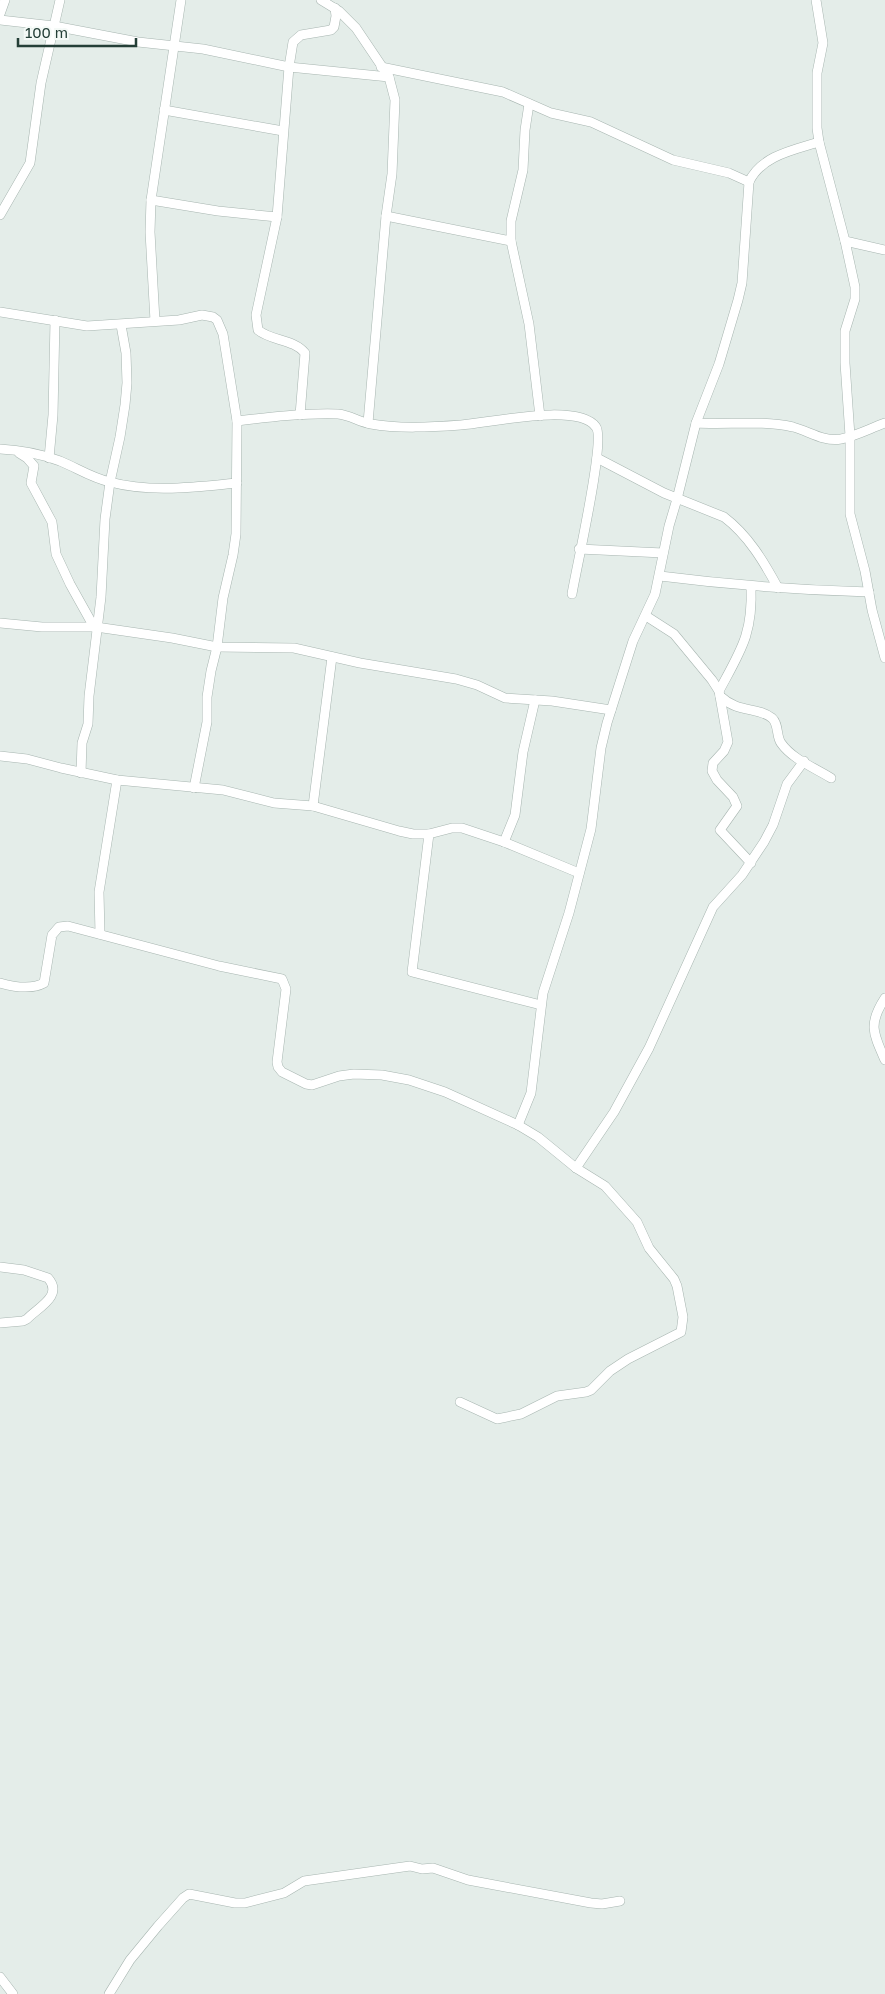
<svg xmlns="http://www.w3.org/2000/svg" width="885" height="1994" font-family="'Golos Text',sans-serif">
  <rect width="100%" height="100%" fill="#e4ede9"/>
  <g fill="none" stroke-linecap="round" stroke-linejoin="round">
    <defs>
      <g id="minor">
        <path d="M321 0 339 11 356 28 389 77 395 100 392 174 386 216 368 423"/>
        <path d="M816 0 823 43 817 73V128L819 142 845 241 855 287V299L845 331V363L850 436V514L865 571 872 610 885 658"/>
        <path d="M0 14 5 0"/>
        <path d="M0 20 54 26 138 42 203 49 289 67 389 77"/>
        <path d="M381 67 503 92 551 113 591 122 673 160 729 173 749 182"/>
        <path d="M529 104 525 130 523 170 511 221V241L529 324 540 416"/>
        <path d="M164 110 283 131"/>
        <path d="M151 200 218 211 277 217"/>
        <path d="M0 215 30 163 41 83 60 0"/>
        <path d="M386 216 511 241"/>
        <path d="M845 241 885 250"/>
        <path d="M0 312 87 326 179 320 202 315 213 317 217 320 223 334 237 421 236 534 233 555 223 598 217 647 211 671 207 697V722L194 788"/>
        <path d="M155 321 150 232 151 200 181 0"/>
        <path d="M300 415 305 353C294 339 271 341 258 330L256 315 277 217 289 67 293 42 301 35 331 30 334 27 336 16 335 8"/>
        <path d="M237 421C270 417 304 413 338 414 350 415 359 422 371 424 399 429 432 427 461 425 490 423 578 402 596 427 606 440 576 569 572 594"/>
        <path d="M696 423C728 425 761 420 793 427 809 431 823 442 841 439 856 436 871 428 885 423"/>
        <path d="M0 449C20 450 41 454 60 461 77 468 92 478 110 482 151 493 195 487 237 483"/>
        <path d="M19 453 27 458 34 466 31 483 52 522 56 554 70 584 94 627"/>
        <path d="M49 458 53 415 55 320"/>
        <path d="M597 458 664 493 724 517C748 535 764 562 778 588"/>
        <path d="M579 549 663 553"/>
        <path d="M660 576C730 585 799 590 869 592"/>
        <path d="M646 616 674 634 712 680 719 691 728 742 724 751 713 763 712 771 717 780 733 797 737 806 720 830 751 863"/>
        <path d="M0 623 42 627H96L172 638 217 647 294 648 360 663 456 679 477 685 505 698 552 701 611 710"/>
        <path d="M719 691C741 650 753 634 751 586"/>
        <path d="M720 696C739 714 757 706 772 718 779 724 776 736 781 743 792 759 815 768 831 778"/>
        <path d="M0 756 27 759 61 768 117 780 223 790 274 803 313 806 399 831 413 834H429L452 828H462L504 842 579 873"/>
        <path d="M81 773 82 743 88 724 89 696 101 597 105 519 110 482 120 437 125 405 127 383 126 353 121 325"/>
        <path d="M313 806 332 657"/>
        <path d="M429 834 412 972 541 1005"/>
        <path d="M504 842 515 815 523 752 535 700"/>
        <path d="M100 934 99 892 117 780"/>
        <path d="M0 983C14 987 31 990 44 983L52 935 59 927 68 926 219 966 282 979 286 989 277 1062 278 1067 282 1072 306 1084 312 1085 339 1076 354 1074 382 1075 409 1080 445 1092 518 1125 538 1137 576 1168 605 1186 637 1222 649 1248 674 1279 677 1286 683 1317 681 1332 628 1359 610 1371 591 1390 586 1392 557 1396 521 1414 497 1419 460 1402"/>
        <path d="M885 998C868 1024 873 1033 885 1060"/>
        <path d="M518 1125 531 1093 543 993 569 913 591 829 601 748 607 723 633 641 655 594 669 526 677 499 696 423 719 364 738 300 742 283 749 182C761 156 793 150 819 142"/>
        <path d="M576 1168 614 1112 649 1048 713 907 742 875 764 842 773 825 787 784 804 761"/>
        <path d="M0 1267 24 1270 48 1278C64 1296 37 1308 27 1319L23 1321 0 1323"/>
        <path d="M0 1977 13 1994"/>
        <path d="M109 1994 130 1960 158 1926 183 1898 189 1894 235 1903H245L284 1893 304 1881 410 1866 422 1869 433 1868 468 1880 591 1903 602 1904 620 1901"/>
      </g>
    </defs>
    <!-- minor casing -->
    <use href="#minor" stroke="#a7b5b0" stroke-width="10"/>
    <!-- minor -->
    <use href="#minor" stroke="#fff" stroke-width="9"/>
  </g>
  <!-- scale -->
  <path d="M18 38v8h118v-8" fill="none" stroke="#243f37" stroke-width="2.5"/>
  <text x="25" y="38" font-size="15" fill="#243f37" stroke="#f5faf7" stroke-width="4" paint-order="stroke">100 m</text>
</svg>
